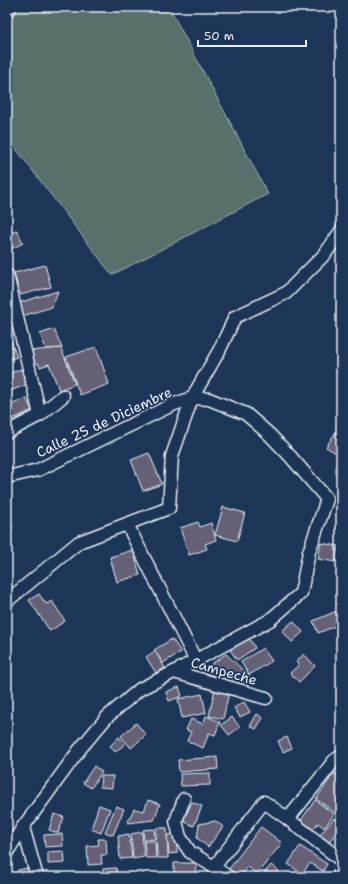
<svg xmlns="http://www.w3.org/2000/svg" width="348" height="884" font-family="'Shantell Sans',sans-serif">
  <rect width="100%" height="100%" fill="#1d3557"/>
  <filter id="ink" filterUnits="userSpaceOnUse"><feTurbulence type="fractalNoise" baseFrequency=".025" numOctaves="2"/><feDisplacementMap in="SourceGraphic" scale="8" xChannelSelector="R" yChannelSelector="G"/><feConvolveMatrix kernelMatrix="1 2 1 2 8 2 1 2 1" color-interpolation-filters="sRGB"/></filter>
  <g filter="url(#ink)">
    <!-- green -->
    <path fill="#586f6c" stroke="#a0b0b2" d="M18 7H169L268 194 112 275 7 137V21Z"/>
    <!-- building -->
    <g fill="#666176" stroke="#e8f1f8">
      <path d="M17 230 23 243 7 251V236Z"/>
      <path d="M45 265 51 287 20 295 14 273Z"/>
      <path d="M58 291 52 307 19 317 15 304Z"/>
      <path d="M54 329 62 348 46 349 40 334Z"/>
      <path d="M11 341 17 357 7 360V342Z"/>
      <path d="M96 347 109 384 80 395 66 357Z"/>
      <path d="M61 348 75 384 59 390 49 364 40 367 38 363 33 365 28 351Z"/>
      <path d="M21 369 26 385 7 392V374Z"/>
      <path d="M26 398 32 410 9 421 7 417V407Z"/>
      <path d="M339 427 341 429V450L338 454 326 447Z"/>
      <path d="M149 453 162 484 143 491 131 460Z"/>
      <path d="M223 507 245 513 237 541 215 535Z"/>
      <path d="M9 519 13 528 7 531V520Z"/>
      <path d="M198 522 200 527 211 523 216 540 205 544 207 549 189 555 180 528Z"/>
      <path d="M321 543 338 546 335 562 318 559Z"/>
      <path d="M133 550 140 575 117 582 110 557Z"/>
      <path d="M39 594 46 604 52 601 65 621 50 631 29 600Z"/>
      <path d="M339 610 341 613V624L318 633 313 621Z"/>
      <path d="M293 621 303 632 292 642 282 631Z"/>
      <path d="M248 636 255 648 237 660 229 648Z"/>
      <path d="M172 639 181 652 163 663 154 650Z"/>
      <path d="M263 648 272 661 249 675 241 662Z"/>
      <path d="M155 651 165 668 156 673 146 657Z"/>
      <path d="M226 654 250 677 238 686 205 679 203 670Z"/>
      <path d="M304 654 315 666 299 682 290 673 299 665 296 662Z"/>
      <path d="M179 687 182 696 169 701 166 692Z"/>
      <path d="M215 688 229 692 223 719 209 716Z"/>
      <path d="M202 694 206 713 182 718 178 699Z"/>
      <path d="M244 702 250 712 240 717 234 708Z"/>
      <path d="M257 714 263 718 256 729 250 726Z"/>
      <path d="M206 716 220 722 215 735 209 733 203 748 187 741 191 732 186 730 191 719 203 724Z"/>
      <path d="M232 717 240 727 229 735 221 725Z"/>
      <path d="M136 723 146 735 131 748 121 736Z"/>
      <path d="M119 737 125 744 115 752 110 746Z"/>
      <path d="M287 737 292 748 283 752 278 741Z"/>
      <path d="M217 757 218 769 179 772 178 760Z"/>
      <path d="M94 766 102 772 91 788 83 783Z"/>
      <path d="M210 773V785L181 786 180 774Z"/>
      <path d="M334 773 341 778V808L337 814 316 799Z"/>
      <path d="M101 776H113L112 788 100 787Z"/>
      <path d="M148 800 160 804 154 820 127 823 134 809 144 811Z"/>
      <path d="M315 800 334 814 324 828 318 823 311 832 299 823Z"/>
      <path d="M192 802 202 806 194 826 183 821Z"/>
      <path d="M99 805 110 809 101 833 91 829Z"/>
      <path d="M116 806 124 809 113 835 105 832Z"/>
      <path d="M54 814 64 817 58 833 49 830Z"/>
      <path d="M334 818 341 823V826L328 843 319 836Z"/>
      <path d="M216 821 223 827 208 847 197 838 199 824Z"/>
      <path d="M261 827 282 843 257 874 248 867 240 877 229 869Z"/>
      <path d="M156 828H167L168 858H157Z"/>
      <path d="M154 829 155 839 144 840 143 830Z"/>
      <path d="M142 832 144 857 133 859 131 834Z"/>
      <path d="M62 834 63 846 45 847 44 835Z"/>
      <path d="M129 834 132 858 120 859 118 836Z"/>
      <path d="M176 834 177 853 169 854 167 835Z"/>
      <path d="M98 839H106L107 855H101L102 864 88 865 87 846 99 845Z"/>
      <path d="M144 841H155L156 858H146Z"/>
      <path d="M300 846 327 864 323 871 310 863 302 874 288 864Z"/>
      <path d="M64 851 65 863 48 864V852Z"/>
      <path d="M174 863H197L194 877H174Z"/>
      <path d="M271 865 279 871 275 877H264L262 876Z"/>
      <path d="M33 867 34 877H14L18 870Z"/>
      <path d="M116 868 118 877H103V869Z"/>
      <path d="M335 869 341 873V877H329Z"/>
      <path d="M131 874 132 877H119V875Z"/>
      <path d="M144 874V877H133L132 875Z"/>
    </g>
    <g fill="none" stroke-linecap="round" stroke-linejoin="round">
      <defs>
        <path id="lane" d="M7 16 14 7"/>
        <g id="street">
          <path d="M7 275 40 415"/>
          <path d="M7 432 40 415 63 396"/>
          <path d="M7 477 38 470 172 405 192 398 209 399 246 414 270 435 290 456 327 499 309 552 301 593 270 620 174 672 140 689 107 717 80 749 23 827 7 852"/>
          <path d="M127 524 196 661"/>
          <path d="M7 601 79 542 169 508 172 456 192 398 220 349 235 317 286 293 325 254 341 231"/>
          <path d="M174 672 266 698"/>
          <path d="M184 799 176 821 180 837 190 852 214 867 228 877"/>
          <path d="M288 819 334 761 341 756"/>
          <path d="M23 827 37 877"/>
          <path d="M214 867 264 802 288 819 341 860"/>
        </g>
      </defs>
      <!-- lane casing -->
      <use href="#lane" stroke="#e8f1f8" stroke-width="9"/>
      <!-- street casing -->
      <use href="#street" stroke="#e8f1f8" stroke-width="15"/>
      <!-- lane -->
      <use href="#lane" stroke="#1d3557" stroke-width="6"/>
      <!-- street -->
      <use href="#street" stroke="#1d3557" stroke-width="12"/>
    </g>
  </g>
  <g text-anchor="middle" stroke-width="3.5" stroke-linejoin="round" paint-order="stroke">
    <!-- street labels -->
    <g font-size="14" fill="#e8f1f8" stroke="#1d3557">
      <text transform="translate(104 422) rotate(-25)" y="5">Calle 25 de Diciembre</text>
      <text transform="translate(224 671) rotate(16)" y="5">Campeche</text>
    </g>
  </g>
  <!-- margin -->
  <rect width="348" height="884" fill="none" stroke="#1d3557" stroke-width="24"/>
  <rect x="12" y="12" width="324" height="860" fill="none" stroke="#e8f1f8" stroke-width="1.5" filter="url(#ink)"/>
  <!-- scale -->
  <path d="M198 40v6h108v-6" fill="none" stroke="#e8f1f8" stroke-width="2"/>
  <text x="204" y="40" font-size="12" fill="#e8f1f8" stroke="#1d3557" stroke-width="3" paint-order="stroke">50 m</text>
</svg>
